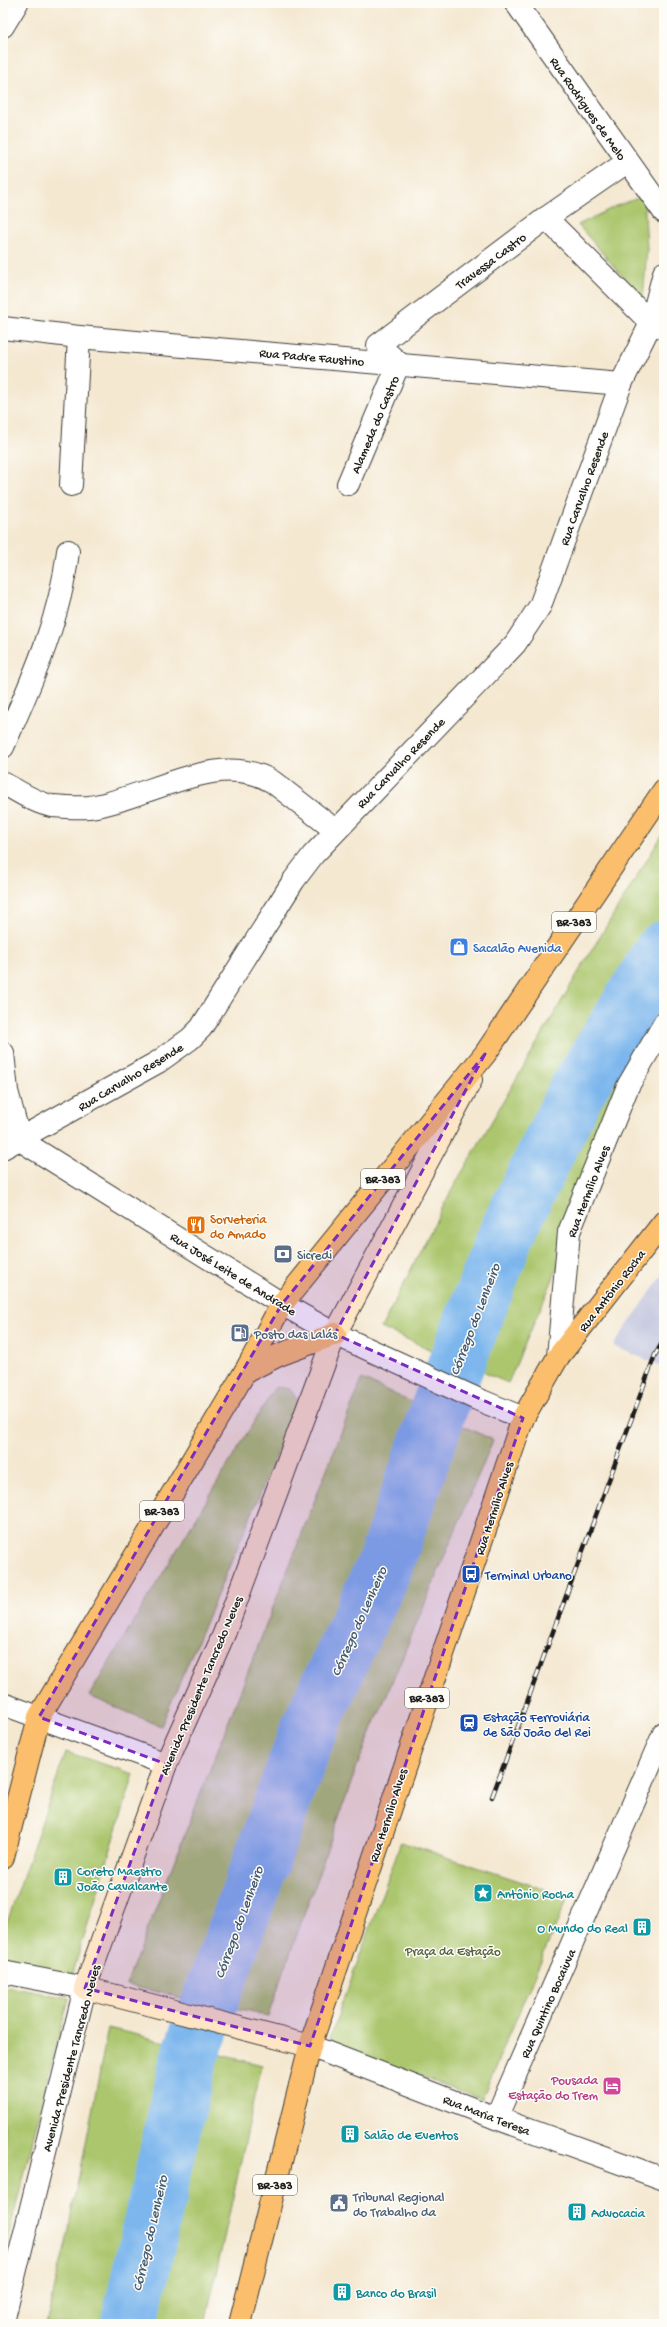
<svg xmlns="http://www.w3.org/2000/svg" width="667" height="2327" font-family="'Gochi Hand',sans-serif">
  <rect width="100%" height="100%" fill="#fdfcf7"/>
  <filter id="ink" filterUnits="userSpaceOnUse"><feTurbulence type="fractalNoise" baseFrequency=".025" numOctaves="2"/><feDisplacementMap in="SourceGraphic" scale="8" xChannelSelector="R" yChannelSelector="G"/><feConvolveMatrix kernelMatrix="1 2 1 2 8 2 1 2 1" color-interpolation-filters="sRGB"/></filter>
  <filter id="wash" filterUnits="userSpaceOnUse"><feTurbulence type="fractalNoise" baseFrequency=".012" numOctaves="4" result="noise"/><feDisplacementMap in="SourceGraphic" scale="16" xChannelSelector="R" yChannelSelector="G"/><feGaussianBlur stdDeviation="0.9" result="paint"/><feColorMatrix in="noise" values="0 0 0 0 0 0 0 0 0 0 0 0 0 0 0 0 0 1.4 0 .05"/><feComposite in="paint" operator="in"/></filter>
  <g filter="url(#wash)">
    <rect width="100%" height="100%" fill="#f4e8d1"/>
    <!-- industrial -->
    <path fill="#bfc2dd" d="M664 1273V1367L613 1346Z"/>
    <!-- green -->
    <g fill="#abc66d" stroke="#647144">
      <path d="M644 196 647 249 643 300 578 225 616 206Z"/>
      <path d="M664 832V1008L622 1078 556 1272 508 1383 381 1328 450 1193 582 966Z"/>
      <path d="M362 1379 493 1440 357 1766 268 2016 126 1985Z"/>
      <path d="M275 1387 290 1389 299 1403 161 1726 89 1696Z"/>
      <path d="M66 1752 134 1774 70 1982 3 1971V1934Z"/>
      <path d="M401 1842 568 1897 482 2099 328 2043Z"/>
      <path d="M3 1986 69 1998 3 2257Z"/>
      <path d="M108 2028 262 2065 205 2324H46L70 2226Z"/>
    </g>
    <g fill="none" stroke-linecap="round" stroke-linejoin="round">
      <!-- river -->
      <path stroke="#7cb6ed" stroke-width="57" d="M129 2324 188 2062 309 1729 384 1567 439 1408 507 1233 575 1094 664 949"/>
    </g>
  </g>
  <g filter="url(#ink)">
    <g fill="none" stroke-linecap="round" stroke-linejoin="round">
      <defs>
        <g id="minor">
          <path d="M3 26 17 3"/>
          <path d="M3 328 79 337 621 384"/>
          <path d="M348 484 399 363 378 345 546 218 627 162"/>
          <path d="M71 485 79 337"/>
          <path d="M3 747C31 683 60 621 68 551"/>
          <path d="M3 783C18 791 35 803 52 806 64 807 77 808 89 807 146 800 217 748 273 782L335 830"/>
          <path d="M3 1053 7 1091 20 1140"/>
          <path d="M20 1140 282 1304 335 1334 477 1399 523 1418"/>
          <path d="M3 1148 158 1062 190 1039 201 1028 294 880 313 855 515 644 540 606 621 384 651 323 546 218"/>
          <path d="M558 1357 569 1232 628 1086 664 1024"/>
          <path d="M3 1704 166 1764"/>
          <path d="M310 2046 496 2118 664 2179"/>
          <path d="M496 2118 664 1733"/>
          <path d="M3 2322 85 1988"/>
        </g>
        <g id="tertiary">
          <path d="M516 3 664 212"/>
          <path d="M664 273 651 323 664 328"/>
          <path d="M3 1972 85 1988"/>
        </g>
        <path id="secondary" d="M310 2046 85 1988 166 1764 224 1634 335 1334 471 1080"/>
        <g id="trunk">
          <path d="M245 1372 279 1355 335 1334"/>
          <path d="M3 1857 39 1717 245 1372 282 1304 485 1054 664 790"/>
          <path d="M240 2324 310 2046 523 1418 558 1357 664 1222"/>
        </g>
      </defs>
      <!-- minor casing -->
      <use href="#minor" stroke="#3c3b37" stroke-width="24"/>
      <!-- tertiary casing -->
      <use href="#tertiary" stroke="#3c3b37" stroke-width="24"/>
      <!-- secondary casing -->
      <use href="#secondary" stroke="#3c3b37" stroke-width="24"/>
      <!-- trunk casing -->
      <use href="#trunk" stroke="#3c3b37" stroke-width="24"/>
      <!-- minor -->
      <use href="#minor" stroke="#fff" stroke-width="22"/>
      <!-- tertiary -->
      <use href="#tertiary" stroke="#fff" stroke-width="22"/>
      <!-- secondary -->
      <use href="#secondary" stroke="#fde5c5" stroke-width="22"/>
      <!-- trunk -->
      <use href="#trunk" stroke="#fabe6d" stroke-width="22"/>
      <defs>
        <path id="rail" d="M492 1797 655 1355 664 1340"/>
      </defs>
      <!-- rail casing -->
      <use href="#rail" stroke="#1c1c1c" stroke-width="4.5"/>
      <!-- rail -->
      <use href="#rail" stroke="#fdfcf7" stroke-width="3" stroke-dasharray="9" stroke-linecap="butt"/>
    </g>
  </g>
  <!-- marked area -->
  <path fill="#7b2cbf" fill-opacity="0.2" stroke="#7b2cbf" stroke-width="3" stroke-dasharray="8 5" stroke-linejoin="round" d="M485 1054 335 1334 523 1418 310 2046 85 1988 166 1764 39 1717 282 1304Z"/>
  <!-- icons -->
  <defs>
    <symbol id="shop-square" viewBox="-11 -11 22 22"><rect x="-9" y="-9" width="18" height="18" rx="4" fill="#3f7fe0" stroke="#fdfcf7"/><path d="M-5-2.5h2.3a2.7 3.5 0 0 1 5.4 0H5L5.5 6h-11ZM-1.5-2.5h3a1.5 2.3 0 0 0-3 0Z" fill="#fff"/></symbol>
    <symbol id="restaurant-square" viewBox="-11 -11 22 22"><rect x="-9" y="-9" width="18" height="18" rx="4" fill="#e8710a" stroke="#fdfcf7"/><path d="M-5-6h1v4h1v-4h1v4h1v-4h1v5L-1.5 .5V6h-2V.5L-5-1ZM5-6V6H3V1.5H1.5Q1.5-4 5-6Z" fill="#fff"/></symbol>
    <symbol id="bank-square" viewBox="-11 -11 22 22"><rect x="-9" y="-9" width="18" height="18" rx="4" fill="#5c6f8a" stroke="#fdfcf7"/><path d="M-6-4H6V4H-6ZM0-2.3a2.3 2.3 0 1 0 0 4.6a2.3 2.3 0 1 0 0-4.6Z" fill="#fff"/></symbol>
    <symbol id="fuel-square" viewBox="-11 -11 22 22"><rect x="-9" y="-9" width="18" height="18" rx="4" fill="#5c6f8a" stroke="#fdfcf7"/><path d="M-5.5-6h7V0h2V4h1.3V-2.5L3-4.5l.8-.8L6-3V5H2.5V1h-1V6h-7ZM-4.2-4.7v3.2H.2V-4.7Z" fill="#fff"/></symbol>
    <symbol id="bus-square" viewBox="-11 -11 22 22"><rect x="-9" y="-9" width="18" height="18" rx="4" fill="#1a4fb4" stroke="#fdfcf7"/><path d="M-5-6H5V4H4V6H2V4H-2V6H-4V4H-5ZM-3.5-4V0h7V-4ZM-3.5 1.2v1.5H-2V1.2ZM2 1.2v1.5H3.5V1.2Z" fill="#fff"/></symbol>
    <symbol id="station-square" viewBox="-11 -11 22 22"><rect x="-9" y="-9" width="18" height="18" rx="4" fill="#1a4fb4" stroke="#fdfcf7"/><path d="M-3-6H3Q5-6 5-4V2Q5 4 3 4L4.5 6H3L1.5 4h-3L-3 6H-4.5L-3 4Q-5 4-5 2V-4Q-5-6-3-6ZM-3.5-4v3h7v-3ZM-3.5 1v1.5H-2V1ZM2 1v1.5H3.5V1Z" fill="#fff"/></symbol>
    <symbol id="building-square" viewBox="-11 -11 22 22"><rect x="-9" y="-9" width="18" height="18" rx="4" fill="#0f9aa8" stroke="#fdfcf7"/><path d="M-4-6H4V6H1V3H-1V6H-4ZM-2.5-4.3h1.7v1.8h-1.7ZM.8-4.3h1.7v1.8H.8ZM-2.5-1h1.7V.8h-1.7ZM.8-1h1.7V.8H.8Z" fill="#fff"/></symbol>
    <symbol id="sight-square" viewBox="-11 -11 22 22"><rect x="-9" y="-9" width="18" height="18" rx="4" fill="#0f9aa8" stroke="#fdfcf7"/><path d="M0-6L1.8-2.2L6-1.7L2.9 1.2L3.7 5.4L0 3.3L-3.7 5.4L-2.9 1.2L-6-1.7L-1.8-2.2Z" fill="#fff"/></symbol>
    <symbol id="hotel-square" viewBox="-11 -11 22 22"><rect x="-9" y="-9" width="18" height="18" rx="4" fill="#d1479c" stroke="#fdfcf7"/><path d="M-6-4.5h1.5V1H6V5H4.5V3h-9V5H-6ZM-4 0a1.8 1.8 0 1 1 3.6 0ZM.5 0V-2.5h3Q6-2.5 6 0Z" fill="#fff"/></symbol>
    <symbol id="civic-square" viewBox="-11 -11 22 22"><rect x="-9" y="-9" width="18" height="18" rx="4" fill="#5c6f8a" stroke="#fdfcf7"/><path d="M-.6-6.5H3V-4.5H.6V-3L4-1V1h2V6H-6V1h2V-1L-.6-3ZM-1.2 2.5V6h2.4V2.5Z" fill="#fff"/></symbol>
  </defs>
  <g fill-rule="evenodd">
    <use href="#shop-square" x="448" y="936" width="22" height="22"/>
    <use href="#restaurant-square" x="185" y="1214" width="22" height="22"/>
    <use href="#bank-square" x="272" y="1243" width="22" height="22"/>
    <use href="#fuel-square" x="229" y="1322" width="22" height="22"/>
    <use href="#bus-square" x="460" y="1563" width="22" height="22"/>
    <use href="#station-square" x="458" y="1712" width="22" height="22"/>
    <use href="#building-square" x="52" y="1866" width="22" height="22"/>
    <use href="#sight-square" x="472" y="1882" width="22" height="22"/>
    <use href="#building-square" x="631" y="1916" width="22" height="22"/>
    <use href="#hotel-square" x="601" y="2075" width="22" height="22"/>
    <use href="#building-square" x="339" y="2123" width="22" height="22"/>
    <use href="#civic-square" x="328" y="2192" width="22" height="22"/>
    <use href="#building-square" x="566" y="2201" width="22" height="22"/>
    <use href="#building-square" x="331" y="2281" width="22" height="22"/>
  </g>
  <g text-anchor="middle" stroke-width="3" stroke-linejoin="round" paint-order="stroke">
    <!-- shield labels -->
    <g fill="#fdfcf7" stroke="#605f5e" stroke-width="1">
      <rect x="552" y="912" width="44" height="20" rx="3"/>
      <rect x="361" y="1169" width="44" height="20" rx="3"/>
      <rect x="140" y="1501" width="44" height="20" rx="3"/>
      <rect x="405" y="1688" width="44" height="20" rx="3"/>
      <rect x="253" y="2175" width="44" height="20" rx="3"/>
    </g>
    <g font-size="12" font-weight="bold" fill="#1c1c1c">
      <text x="574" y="926">BR-383</text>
      <text x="383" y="1183">BR-383</text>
      <text x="162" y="1515">BR-383</text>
      <text x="427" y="1702">BR-383</text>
      <text x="275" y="2189">BR-383</text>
    </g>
    <!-- street labels -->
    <g font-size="13" fill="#1c1c1c" stroke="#fdfcf7">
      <text transform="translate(589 108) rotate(55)" y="5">Rua Rodrigues de Melo</text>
      <text transform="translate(490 260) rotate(-37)" y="5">Travessa Castro</text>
      <text transform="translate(312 356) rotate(5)" y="5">Rua Padre Faustino</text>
      <text transform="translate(374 424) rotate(-67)" y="5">Alameda do Castro</text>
      <text transform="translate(583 488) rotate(-70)" y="5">Rua Carvalho Resende</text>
      <text transform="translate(400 762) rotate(-46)" y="5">Rua Carvalho Resende</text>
      <text transform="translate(130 1076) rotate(-31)" y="5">Rua Carvalho Resende</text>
      <text transform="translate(587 1191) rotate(-69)" y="5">Rua Hermílio Alves</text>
      <text transform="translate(234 1273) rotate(32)" y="5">Rua José Leite de Andrade</text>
      <text transform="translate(611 1290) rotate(-52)" y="5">Rua Antônio Rocha</text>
      <text transform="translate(493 1508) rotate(-72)" y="5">Rua Hermílio Alves</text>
      <text transform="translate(200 1685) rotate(-67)" y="5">Avenida Presidente Tancredo Neves</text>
      <text transform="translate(387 1815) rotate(-72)" y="5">Rua Hermílio Alves</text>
      <text transform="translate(547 2003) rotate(-66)" y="5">Rua Quintino Bocaiuva</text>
      <text transform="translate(70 2058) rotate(-75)" y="5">Avenida Presidente Tancredo Neves</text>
      <text transform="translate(487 2114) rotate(21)" y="5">Rua Maria Teresa</text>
    </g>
    <!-- shop labels -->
    <g font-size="13" fill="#366cbe" stroke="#fdfcf7" text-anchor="start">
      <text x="473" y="952">Sacalão Avenida</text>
    </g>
    <!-- food labels -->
    <g font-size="13" fill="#c56008" stroke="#fdfcf7" text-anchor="start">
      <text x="210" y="1223">Sorveteria<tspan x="210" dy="15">do Amado</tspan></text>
    </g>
    <!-- service labels -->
    <g font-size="13" fill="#4e5e75" stroke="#fdfcf7" text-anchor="start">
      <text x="297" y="1259">Sicredi</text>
      <text x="254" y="1338">Posto das Lalás</text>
      <text x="353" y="2201">Tribunal Regional<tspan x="353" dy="15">do Trabalho da</tspan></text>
    </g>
    <!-- transit labels -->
    <g font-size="13" fill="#164399" stroke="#fdfcf7" text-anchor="start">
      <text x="485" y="1579">Terminal Urbano</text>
      <text x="483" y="1721">Estação Ferroviária<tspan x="483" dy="15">de São João del Rei</tspan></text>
    </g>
    <!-- culture labels -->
    <g font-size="13" fill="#0d838f" stroke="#fdfcf7" text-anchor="start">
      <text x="77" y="1875">Coreto Maestro<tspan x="77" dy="15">João Cavalcante</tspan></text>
      <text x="497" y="1898">Antônio Rocha</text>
      <text x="628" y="1932" text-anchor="end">O Mundo do Real</text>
      <text x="364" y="2139">Salão de Eventos</text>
      <text x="591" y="2217">Advocacia</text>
      <text x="356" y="2297">Banco do Brasil</text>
    </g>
    <!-- park labels -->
    <g font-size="13" fill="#55603c" stroke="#fdfcf7">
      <text x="453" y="1955">Praça da Estação</text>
    </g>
    <!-- hotel labels -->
    <g font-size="13" fill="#b23c85" stroke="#fdfcf7" text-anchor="end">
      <text x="598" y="2084">Pousada<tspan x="598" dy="15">Estação do Trem</tspan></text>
    </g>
    <!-- water labels -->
    <g font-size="14" font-style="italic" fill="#425a70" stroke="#fdfcf7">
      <text transform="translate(474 1319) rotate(-69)" y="5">Córrego do Lenheiro</text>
      <text transform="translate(358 1621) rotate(-66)" y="5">Córrego do Lenheiro</text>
      <text transform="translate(238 1922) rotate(-70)" y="5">Córrego do Lenheiro</text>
      <text transform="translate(149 2233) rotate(-77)" y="5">Córrego do Lenheiro</text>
    </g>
  </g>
  <!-- margin -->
  <rect width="667" height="2327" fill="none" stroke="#fdfcf7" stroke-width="16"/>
</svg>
